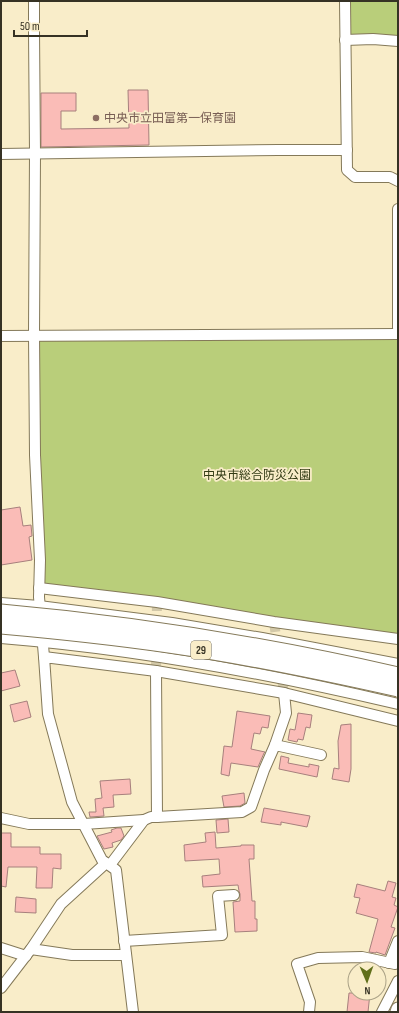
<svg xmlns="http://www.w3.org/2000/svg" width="399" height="1013" font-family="'Sofia Sans Condensed','Noto Sans JP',sans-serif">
  <rect width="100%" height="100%" fill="#f9edc9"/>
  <!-- green -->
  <g fill="#b9ce7a">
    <path d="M348 1H398V41L348 36Z"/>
    <path d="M398 334V639L39 588 34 335Z"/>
  </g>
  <!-- building -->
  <g fill="#fabcb7" stroke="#a7807d">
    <path d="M128 90H148L149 145 41 147V93H76V111H61V129L129 128Z"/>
    <path d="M20 507 23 526 31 525 32 536 29 537 32 560 1 565V510Z"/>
    <path d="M15 670 20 686 1 691V673Z"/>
    <path d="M27 701 31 717 14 722 10 705Z"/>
    <path d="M237 711 270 716 268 728 262 727 260 734 254 733 251 749 265 752 264 753 258 767 231 763 229 776 221 774 224 746 232 747Z"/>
    <path d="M298 713 312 715 310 728 306 727 303 740 298 739 297 742 288 740 290 729 295 730Z"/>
    <path d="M351 724V769L349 782 332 779 334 768 339 769 338 741 341 725Z"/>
    <path d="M281 756 289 758 288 763 309 767V764L319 766 317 777 279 769Z"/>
    <path d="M130 779 131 794 113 795 114 807 103 808 104 816 90 817 89 812H96L95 799 102 798 100 781Z"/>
    <path d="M244 793 245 803 240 806 224 807 222 796Z"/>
    <path d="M264 808 310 816 307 827 281 822V825L261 822Z"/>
    <path d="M228 819 229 832 217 833 216 820Z"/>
    <path d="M117 828H121L124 836 121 840 112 843 113 847 104 849 97 836 112 832 111 830Z"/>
    <path d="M215 832 216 848 241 846V845H254V859H249L252 901H255V919H257V931L235 932 233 902 240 901V894L239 891 238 885 203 887 202 876 220 874 219 859 185 861 184 845 206 842 205 833Z"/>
    <path d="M1 833H11V847H40V854H61V869L53 868 52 888H36L37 867H8L6 887 1 886Z"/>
    <path d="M388 881 396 883 392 897 396 898 394 905 398 907 391 927 395 928 385 955 376 952V953L369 952 378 919 356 913 360 898 354 897 357 884 385 891Z"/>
    <path d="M16 897 36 899V913L15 912Z"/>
    <path d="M349 993H370L368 1012H347Z"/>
  </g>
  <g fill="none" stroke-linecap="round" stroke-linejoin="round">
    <!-- minor-tunnel -->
    <g stroke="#d2c8a8" stroke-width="10" stroke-dasharray="10 5" stroke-linecap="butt">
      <path d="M274 622 284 693"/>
      <path d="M156 671 157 602"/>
    </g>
    <defs>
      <g id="minor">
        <path d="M34 1V31L35 153 34 335 35 455 40 560 39 597 44 657"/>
        <path d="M345 1 347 170 355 177H390L398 181"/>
        <path d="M345 40 373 39 398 41"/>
        <path d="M1 154 278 150H347"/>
        <path d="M398 209V328"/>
        <path d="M1 336 398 334"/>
        <path d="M39 588 157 602 274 622 398 639"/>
        <path d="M1 603 39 606 172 623 262 638 398 664"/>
        <path d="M1 638C135 649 267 673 398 704"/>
        <path d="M156 671 157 817"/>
        <path d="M275 745 321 755"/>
        <path d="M1 818 29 824H84L144 820"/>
        <path d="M110 865 144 820 151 817H157L242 812 251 807 264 770 275 745 286 713 284 693 398 721"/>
        <path d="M124 941 222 935 218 896 234 895"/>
        <path d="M1 948 26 956"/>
        <path d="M31 949 72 955H126"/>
        <path d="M389 963 398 941"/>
        <path d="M1 988 31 949 61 904 106 863"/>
        <path d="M133 1012 116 870 102 860 72 802 48 714 44 657 156 671 284 693"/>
        <path d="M309 1012 310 1002 297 964 318 958 362 957 395 964 398 958"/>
        <path d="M382 1012 398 981"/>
      </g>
      <path id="major" d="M397 1012 398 1009"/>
    </defs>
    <!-- minor casing -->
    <use href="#minor" stroke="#847959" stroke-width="12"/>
    <!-- major casing -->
    <use href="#major" stroke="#847959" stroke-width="15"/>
    <!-- minor -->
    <use href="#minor" stroke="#fff" stroke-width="10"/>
    <!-- major -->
    <use href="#major" stroke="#fff" stroke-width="13"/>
    <defs>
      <g id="highway-bridge">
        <path d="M1 612C135 624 267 645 398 675"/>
        <path d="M1 626C57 631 113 637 169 645 246 656 322 672 398 689"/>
      </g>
    </defs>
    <!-- highway-bridge casing -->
    <use href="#highway-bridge" stroke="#847959" stroke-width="17" stroke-linecap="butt"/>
    <!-- highway-bridge -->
    <use href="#highway-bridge" stroke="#fff" stroke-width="15"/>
  </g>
  <!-- markers -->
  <circle fill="#8d6e63" stroke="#f9edc9" stroke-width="1.5" cx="96" cy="118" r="4"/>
  <g text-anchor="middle" stroke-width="3.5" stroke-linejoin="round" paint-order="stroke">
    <!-- shield labels -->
    <rect fill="#f9edc9" stroke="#706a56" stroke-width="1" x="191" y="641" width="20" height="18" rx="3"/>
    <g font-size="11" font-weight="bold" fill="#363224">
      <text x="201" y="654">29</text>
    </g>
    <!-- education labels -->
    <g font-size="12" fill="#785e54" stroke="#f9edc9" text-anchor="start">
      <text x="104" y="122">中央市立田富第一保育園</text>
    </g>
    <!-- park labels -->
    <g font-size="12" fill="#313a13" stroke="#f9edc9">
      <text x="257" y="479">中央市総合防災公園</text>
    </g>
  </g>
  <!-- border -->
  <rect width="399" height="1013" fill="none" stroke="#363224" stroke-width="4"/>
  <!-- north arrow -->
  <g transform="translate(367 981) rotate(178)"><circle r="19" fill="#f9edc9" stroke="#aba287"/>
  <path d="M0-3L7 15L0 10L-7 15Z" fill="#606f1a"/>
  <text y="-6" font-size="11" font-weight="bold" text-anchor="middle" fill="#363224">N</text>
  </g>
  <!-- scale -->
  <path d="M14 30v6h73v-6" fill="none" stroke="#363224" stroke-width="2"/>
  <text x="20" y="30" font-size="12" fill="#363224" stroke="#f9edc9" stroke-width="3" paint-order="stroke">50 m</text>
</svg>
